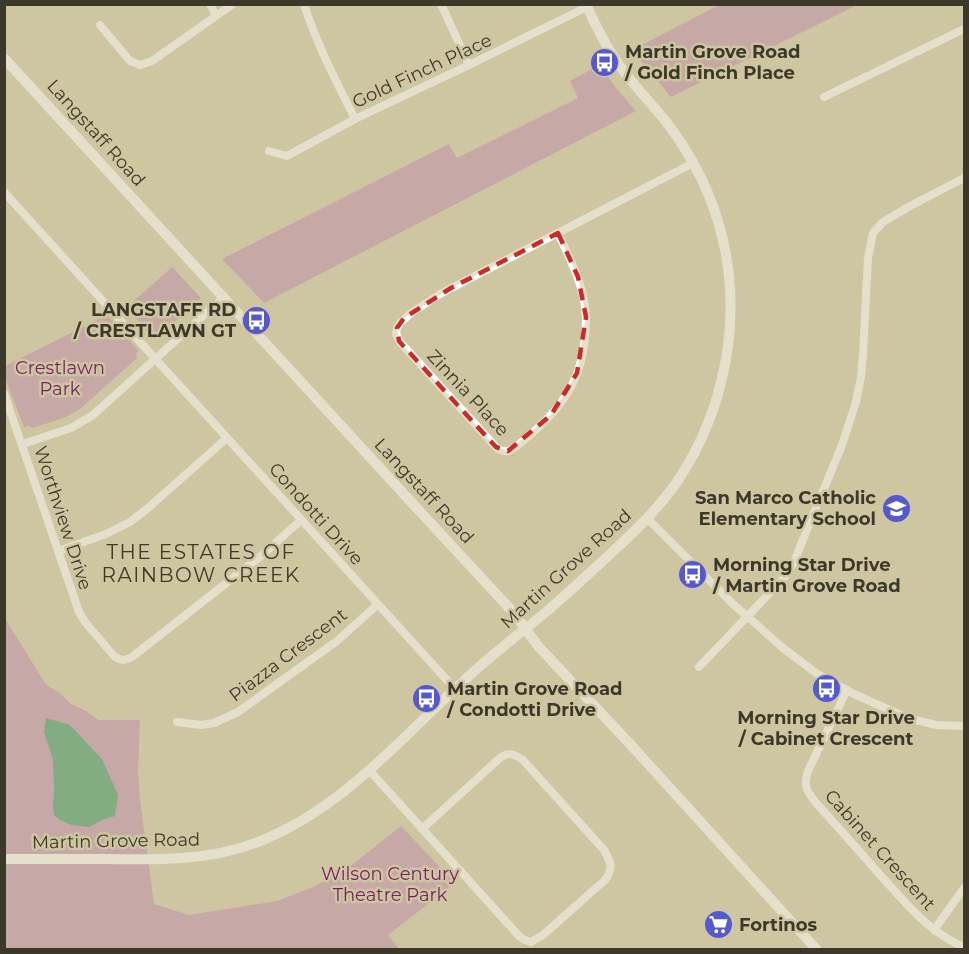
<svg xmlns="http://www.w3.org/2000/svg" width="969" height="954" font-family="Montserrat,sans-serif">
  <rect width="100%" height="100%" fill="#cec6a1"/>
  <!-- green -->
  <g fill="#bd84ad">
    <path d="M721 4H857V5L671 97 632 50Z"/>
    <path d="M599 65 616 88 636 111 264 303 222 259 449 144 457 158 578 98 570 81Z"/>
    <path d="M172 267 201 298 157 338H153L126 308Z"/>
    <path d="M107 315 139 351 136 353 137 358 80 409 64 418 32 428 29 426 24 427 5 378V366Z"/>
    <path d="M4 617 45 683 51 688 59 692 71 704 86 711 99 720H140L138 774 140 800 154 904 189 915 277 901 311 888 343 872 401 826 455 883 388 935 399 949H5Z"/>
  </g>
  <!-- water -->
  <path fill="#278d5b" d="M46 718 70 725 102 759 118 795 115 816 102 820 89 827 71 825 60 820 54 815 53 806 54 790 53 760 44 732Z"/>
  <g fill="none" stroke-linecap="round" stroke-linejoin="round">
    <!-- street -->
    <g stroke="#fff" stroke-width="8">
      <path d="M210 4 216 16"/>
      <path d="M304 4C317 45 336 81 355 119"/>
      <path d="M441 4 469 65"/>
      <path d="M100 25 130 61 140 65 152 61 233 4"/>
      <path d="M824 97 964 29"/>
      <path d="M269 151 287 156 355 119 469 65 587 7"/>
      <path d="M4 192 455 689"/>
      <path d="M558 233C571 261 586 289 586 320 586 337 583 357 577 374 566 402 546 422 523 441 519 444 514 450 508 451 503 452 499 450 496 447L399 341 396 333 397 328 400 323 411 313 440 294 693 163"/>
      <path d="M4 393 79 612 85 622 114 656C121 661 124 661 132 657L261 556 301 520"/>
      <path d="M23 444 71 428 93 415 224 297"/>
      <path d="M647 518 733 604 783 648 816 673 854 694 910 719 937 725 964 726"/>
      <path d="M58 551 106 534 130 522 148 508 227 438"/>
      <path d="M699 667 785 577 793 564 842 445 856 402 861 377 863 354 868 258 873 233 883 222 910 206 964 178"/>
      <path d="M847 690 808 771C803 787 807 791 816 803 838 827 860 852 881 876 908 905 927 931 964 947"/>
      <path d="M177 722 201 725 214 723 238 712 337 641 377 605"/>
      <path d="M369 770 519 936 525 940 531 942 543 935 605 880C614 868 611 863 604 850L523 760C514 754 510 752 501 757L422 829"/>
      <path d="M934 930 964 888"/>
    </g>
    <!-- secondary -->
    <g stroke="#fff" stroke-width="10">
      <path d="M4 58 413 504 513 612 538 646 630 744 817 950"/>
      <path d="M4 859C38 859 72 859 105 859 157 860 209 861 258 842 348 807 408 729 478 668 500 648 523 631 546 612 566 595 586 576 606 558 634 532 662 506 682 474 717 419 734 352 730 287 726 231 706 177 673 131 659 111 641 94 626 74 609 53 597 29 586 4"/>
    </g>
  </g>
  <!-- marked area -->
  <path d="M0 0H969V954H0ZM558 233 578 277 586 317 577 373 551 415 508 451 496 447 399 341 397 328 404 318 451 288Z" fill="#cec6a1" fill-opacity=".55" fill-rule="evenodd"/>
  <path fill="none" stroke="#ce2928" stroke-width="4.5" stroke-dasharray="12 8" stroke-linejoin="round" d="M558 233 578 277 586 317 577 373 551 415 508 451 496 447 399 341 397 328 404 318 451 288Z"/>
  <!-- icons -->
  <defs>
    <symbol id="bus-disc" viewBox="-11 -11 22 22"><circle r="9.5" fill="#5559d0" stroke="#cec6a1"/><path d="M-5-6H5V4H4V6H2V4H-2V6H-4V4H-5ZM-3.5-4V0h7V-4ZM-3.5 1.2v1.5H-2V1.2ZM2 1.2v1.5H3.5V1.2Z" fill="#fff"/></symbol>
    <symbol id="school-disc" viewBox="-11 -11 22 22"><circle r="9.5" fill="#5559d0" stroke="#cec6a1"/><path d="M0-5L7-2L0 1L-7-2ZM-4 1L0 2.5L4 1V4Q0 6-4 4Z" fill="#fff"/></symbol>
    <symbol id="supermarket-disc" viewBox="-11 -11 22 22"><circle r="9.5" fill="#5559d0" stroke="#cec6a1"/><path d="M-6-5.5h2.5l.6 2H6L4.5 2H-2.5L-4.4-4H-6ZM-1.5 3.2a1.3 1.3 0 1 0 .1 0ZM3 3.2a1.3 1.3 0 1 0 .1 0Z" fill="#fff"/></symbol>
  </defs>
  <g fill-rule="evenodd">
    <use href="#bus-disc" x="588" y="46" width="33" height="33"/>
    <use href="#bus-disc" x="240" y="304" width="33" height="33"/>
    <use href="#school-disc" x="880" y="492" width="33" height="33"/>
    <use href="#bus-disc" x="676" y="558" width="33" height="33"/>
    <use href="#bus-disc" x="810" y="672" width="33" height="33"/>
    <use href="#bus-disc" x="410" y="682" width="33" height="33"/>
    <use href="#supermarket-disc" x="702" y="908" width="33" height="33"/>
  </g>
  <g text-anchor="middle" stroke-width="5" stroke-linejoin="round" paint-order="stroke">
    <!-- poi labels -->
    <g font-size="18" font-weight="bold" fill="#3c392a" stroke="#cec6a1" text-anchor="start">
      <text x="625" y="58">Martin Grove Road<tspan x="625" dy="21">/ Gold Finch Place</tspan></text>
      <text x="236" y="316" text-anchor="end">LANGSTAFF RD<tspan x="236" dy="21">/ CRESTLAWN GT</tspan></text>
      <text x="876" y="504" text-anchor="end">San Marco Catholic<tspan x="876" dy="21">Elementary School</tspan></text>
      <text x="713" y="571">Morning Star Drive<tspan x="713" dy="21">/ Martin Grove Road</tspan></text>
      <text x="447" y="695">Martin Grove Road<tspan x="447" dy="21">/ Condotti Drive</tspan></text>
      <text x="826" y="724" text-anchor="middle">Morning Star Drive<tspan x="826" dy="21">/ Cabinet Crescent</tspan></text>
      <text x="739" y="931">Fortinos</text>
    </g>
    <!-- street labels -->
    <g font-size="18" fill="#3c392a" stroke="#cec6a1">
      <text transform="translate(422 71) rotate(-25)" y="6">Gold Finch Place</text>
      <text transform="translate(96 133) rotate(48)" y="6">Langstaff Road</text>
      <text transform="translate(468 393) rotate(47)" y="6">Zinnia Place</text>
      <text transform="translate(424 491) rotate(47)" y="6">Langstaff Road</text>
      <text transform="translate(316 514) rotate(48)" y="6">Condotti Drive</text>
      <text transform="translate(63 518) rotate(72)" y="6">Worthview Drive</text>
      <text transform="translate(566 569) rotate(-42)" y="6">Martin Grove Road</text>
      <text transform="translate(288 655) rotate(-37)" y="6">Piazza Crescent</text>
      <text transform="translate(116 841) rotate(-1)" y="6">Martin Grove Road</text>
      <text transform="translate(880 850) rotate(48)" y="6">Cabinet Crescent</text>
    </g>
    <!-- park labels -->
    <g font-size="18" fill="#791c67" stroke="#cec6a1">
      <text x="60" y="374">Crestlawn<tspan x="60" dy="21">Park</tspan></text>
      <text x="390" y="880">Wilson Century<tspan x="390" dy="21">Theatre Park</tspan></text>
    </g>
    <!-- neighbourhood labels -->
    <g font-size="20" letter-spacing="1.5" fill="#3c392a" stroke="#cec6a1">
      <text x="201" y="559">THE ESTATES OF<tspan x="201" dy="23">RAINBOW CREEK</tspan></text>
    </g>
  </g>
  <!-- border -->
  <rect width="969" height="954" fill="none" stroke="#3c392a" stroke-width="12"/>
</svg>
